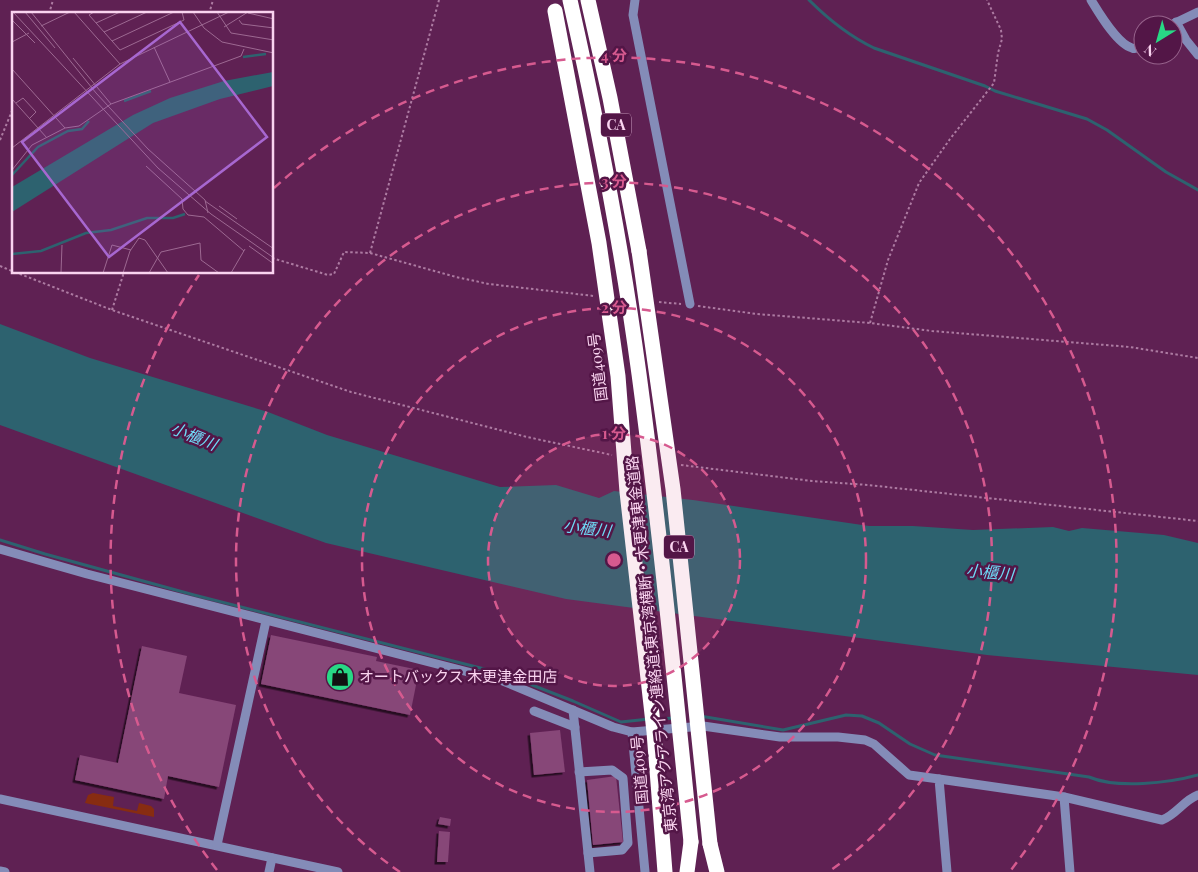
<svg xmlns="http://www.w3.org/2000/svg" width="1198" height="872" font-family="'Playfair Display','Noto Sans JP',serif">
  <defs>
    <filter id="shadow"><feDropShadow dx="-2.5" dy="2.5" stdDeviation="0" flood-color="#0009"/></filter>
  </defs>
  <rect width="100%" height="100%" fill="#5f2153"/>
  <!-- green -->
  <path fill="#872c11" d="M93 793 114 797 113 806 137 811 139 803 151 806 154 809V817L85 803 88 795Z"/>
  <!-- water -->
  <path fill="#2d626f" d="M0 324 90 358 268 412 327 435 500 487 556 485 599 498 614 491 693 500 869 526H913L973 530 1053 527 1069 531 1082 528 1164 535 1198 543V675L987 655 566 599 326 543 0 425Z"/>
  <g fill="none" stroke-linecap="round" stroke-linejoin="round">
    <!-- stream -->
    <g stroke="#2d626f" stroke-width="3">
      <path d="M809 0C827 18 851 37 874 48L985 86 995 91 1087 119 1107 130 1166 172 1198 190"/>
      <path d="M0 540 45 554 194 595 504 674 573 701 621 722 649 719"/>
      <path d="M700 716 783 730 846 715 862 716 879 723 910 744 935 755 1089 777C1117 789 1169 783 1198 775"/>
      <path d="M658 719 674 718"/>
    </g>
  </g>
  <!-- building -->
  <g fill="#874678" filter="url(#shadow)">
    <path d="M271 635 377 657 376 661 419 670 410 715 261 684Z"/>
    <path d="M142 646 187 656 179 693 236 705 219 787 168 776 164 799 75 780 80 755 118 763Z"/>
    <path d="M560 730 565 772 534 775 530 733Z"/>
    <path d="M616 776 623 842 593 845 587 780Z"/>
    <path d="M440 817 451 819 450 826 438 824Z"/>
    <path d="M439 831 450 832 448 862H437Z"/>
  </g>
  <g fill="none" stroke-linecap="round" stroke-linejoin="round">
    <!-- path -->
    <g stroke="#ad7ba2" stroke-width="2" stroke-dasharray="2.5 2.5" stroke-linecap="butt">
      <path d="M49 14 53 0"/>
      <path d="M209 14 213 0"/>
      <path d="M0 140 14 106"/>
      <path d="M370 253 439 0"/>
      <path d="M272 258 328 275 334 274 344 252 370 253 456 277 489 284 594 296"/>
      <path d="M0 266 14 272"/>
      <path d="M15 272 112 310 351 392 527 437 612 455"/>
      <path d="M659 302 681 304"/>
      <path d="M698 306 757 314 870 323 932 331 1130 347 1198 358"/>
      <path d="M112 310 124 272"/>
      <path d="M870 323 888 260 919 183 950 139 994 83 998 53 1002 39 1001 30 987 0"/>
      <path d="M681 465 812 481 868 485 1198 521"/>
    </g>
    <!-- minor -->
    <g stroke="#848cb8" stroke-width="9">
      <path d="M635 0 633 15 690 304"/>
      <path d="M1091 0C1099 13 1117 44 1132 48 1137 50 1139 47 1143 45"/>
      <path d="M1176 22 1186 40 1198 55"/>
      <path d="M1171 25 1198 12"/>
      <path d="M0 549 87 574 503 681 613 727 632 732 703 726 780 737H838L865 740 874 744 909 775 939 779 947 872"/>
      <path d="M573 710 590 872"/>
      <path d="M534 711 575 727"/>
      <path d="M632 732 645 872"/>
      <path d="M579 772 612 770 623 778 628 843 622 850 588 853"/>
      <path d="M939 779 1064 797 1162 820C1176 815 1184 800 1198 795"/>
      <path d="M1064 797 1070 872"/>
      <path d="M0 799 338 872"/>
      <path d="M217 845 266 621"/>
      <path d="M0 871 5 872"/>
      <path d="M269 872 272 858"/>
    </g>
    <!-- highway -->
    <g stroke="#fff" stroke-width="15">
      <path d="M588 0 610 98 639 251"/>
      <path d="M710 844 717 872"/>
      <path d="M687 872 691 842"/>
    </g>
    <!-- highway-bridge -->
    <g stroke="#fff" stroke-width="15">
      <path d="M570 0C598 124 622 248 639 374 660 530 675 686 691 842"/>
      <path d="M555 11 599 243 618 376 627 492 654 732 665 872"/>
      <path d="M639 251 673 489 710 844"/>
    </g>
  </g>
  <!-- distance rings -->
  <circle cx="614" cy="560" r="126" fill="#d65a8f" fill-opacity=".12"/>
  <g fill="none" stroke="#d65a8f" stroke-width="2.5" stroke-dasharray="9 6">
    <circle cx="614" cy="560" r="126"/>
    <circle cx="614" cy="560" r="252"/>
    <path d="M400 872A378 378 0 1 1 828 872"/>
    <path d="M217 870A504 504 0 0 1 199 275M274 188A504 504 0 0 1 1011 870"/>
  </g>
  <!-- icons -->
  <defs>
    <symbol id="shop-disc" viewBox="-11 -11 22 22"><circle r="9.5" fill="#28d885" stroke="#531647"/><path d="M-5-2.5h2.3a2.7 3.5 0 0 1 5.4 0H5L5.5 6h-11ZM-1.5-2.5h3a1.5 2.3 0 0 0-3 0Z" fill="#111"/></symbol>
  </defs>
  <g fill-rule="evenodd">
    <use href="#shop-disc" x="324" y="661" width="32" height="32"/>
  </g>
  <g text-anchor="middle" stroke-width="5" stroke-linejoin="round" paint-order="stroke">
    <!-- shield labels -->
    <g fill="#531647" stroke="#c89bbd" stroke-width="1">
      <rect x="601" y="113.5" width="30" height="23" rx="4"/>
      <rect x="664" y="535.5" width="30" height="23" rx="4"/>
    </g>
    <g font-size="14" font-weight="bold" fill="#fad4f0">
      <text x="616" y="130">CA</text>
      <text x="679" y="552">CA</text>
    </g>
    <!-- street labels -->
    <g font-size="15" fill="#fad4f0" stroke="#531647">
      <text transform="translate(598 367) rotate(-97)" y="5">国道409号</text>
      <text transform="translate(652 644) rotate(-96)" y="5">東京湾アクアライン連絡道;東京湾横断・木更津東金道路</text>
      <text transform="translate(640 770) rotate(-95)" y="5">国道409号</text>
    </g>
    <!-- poi labels -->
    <g font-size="15" fill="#fad4f0" stroke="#531647" text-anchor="start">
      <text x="359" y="682">オートバックス 木更津金田店</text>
    </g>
    <!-- water labels -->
    <g font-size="16" font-style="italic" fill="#6fdcf7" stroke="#531647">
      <text transform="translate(194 436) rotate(22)" y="6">小櫃川</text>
      <text transform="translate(587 528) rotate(7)" y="6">小櫃川</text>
      <text transform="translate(990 572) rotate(5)" y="6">小櫃川</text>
    </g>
  </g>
  <!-- overview -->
  <g transform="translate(12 12)">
    <rect width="261" height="261" fill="#5f2153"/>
    <path d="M261 60V74L208 87 141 111 0 200V175L121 103 158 86 212 69Z" fill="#2d626f"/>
    <path fill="none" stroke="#2d626f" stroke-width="2.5" d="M231 45 254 42M112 89 139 79M0 163 26 135 56 119 70 117 77 109M0 242 29 239 74 221 99 218 135 206H161L173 202"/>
    <path fill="none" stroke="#9d6992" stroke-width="1" d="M1 0 146 156 199 202 262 246M13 0 43 36M19 0 84 81 136 137 193 188 196 201M62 0 108 52M82 0 77 3 108 38 172 8 170 0M181 0 192 16 210 30 262 41M205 0 219 21 262 28M236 1 262 7M0 8 23 31M227 8 230 12 262 16M84 11 108 0M29 14 58 0M212 15 236 0M92 20 135 0M100 29 162 0M0 30 17 21M142 35 158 70M61 46 99 92M0 57 53 116 67 114 99 92 229 44 232 37M0 87 35 126M4 91 11 86 24 100 17 107M0 136 108 52 217 0M134 154 170 187 171 197 176 203 192 205 232 239M0 158 20 133 53 116M193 189 262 237M207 194 225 207M237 234 262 252M49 261 50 233M91 261 100 233 119 238M111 261 118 239 127 226 133 228 156 261M137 261 149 240 188 231 189 248 207 261M219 261 233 237"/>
    <path fill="#a767d0" fill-opacity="0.15" stroke="#a767d0" stroke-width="2.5" d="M168 10 255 125 97 245 10 130Z"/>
    <rect width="261" height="261" fill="none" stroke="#fad4f0" stroke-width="2.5"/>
  </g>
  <circle cx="614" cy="560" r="8" fill="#d65a8f" stroke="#531647" stroke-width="2.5"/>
  <g font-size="15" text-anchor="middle" font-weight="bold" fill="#d65a8f" stroke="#531647" stroke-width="5" stroke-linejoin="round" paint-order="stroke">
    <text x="614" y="61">4 分</text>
    <text x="614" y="187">3 分</text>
    <text x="614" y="313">2 分</text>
    <text x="614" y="439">1 分</text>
  </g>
  <!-- north arrow -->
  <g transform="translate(1158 40) rotate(217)"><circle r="24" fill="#531647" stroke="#96628b"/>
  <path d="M0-4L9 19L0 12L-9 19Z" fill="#28d885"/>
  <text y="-8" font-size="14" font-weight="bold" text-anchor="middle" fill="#fad4f0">N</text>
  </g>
</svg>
